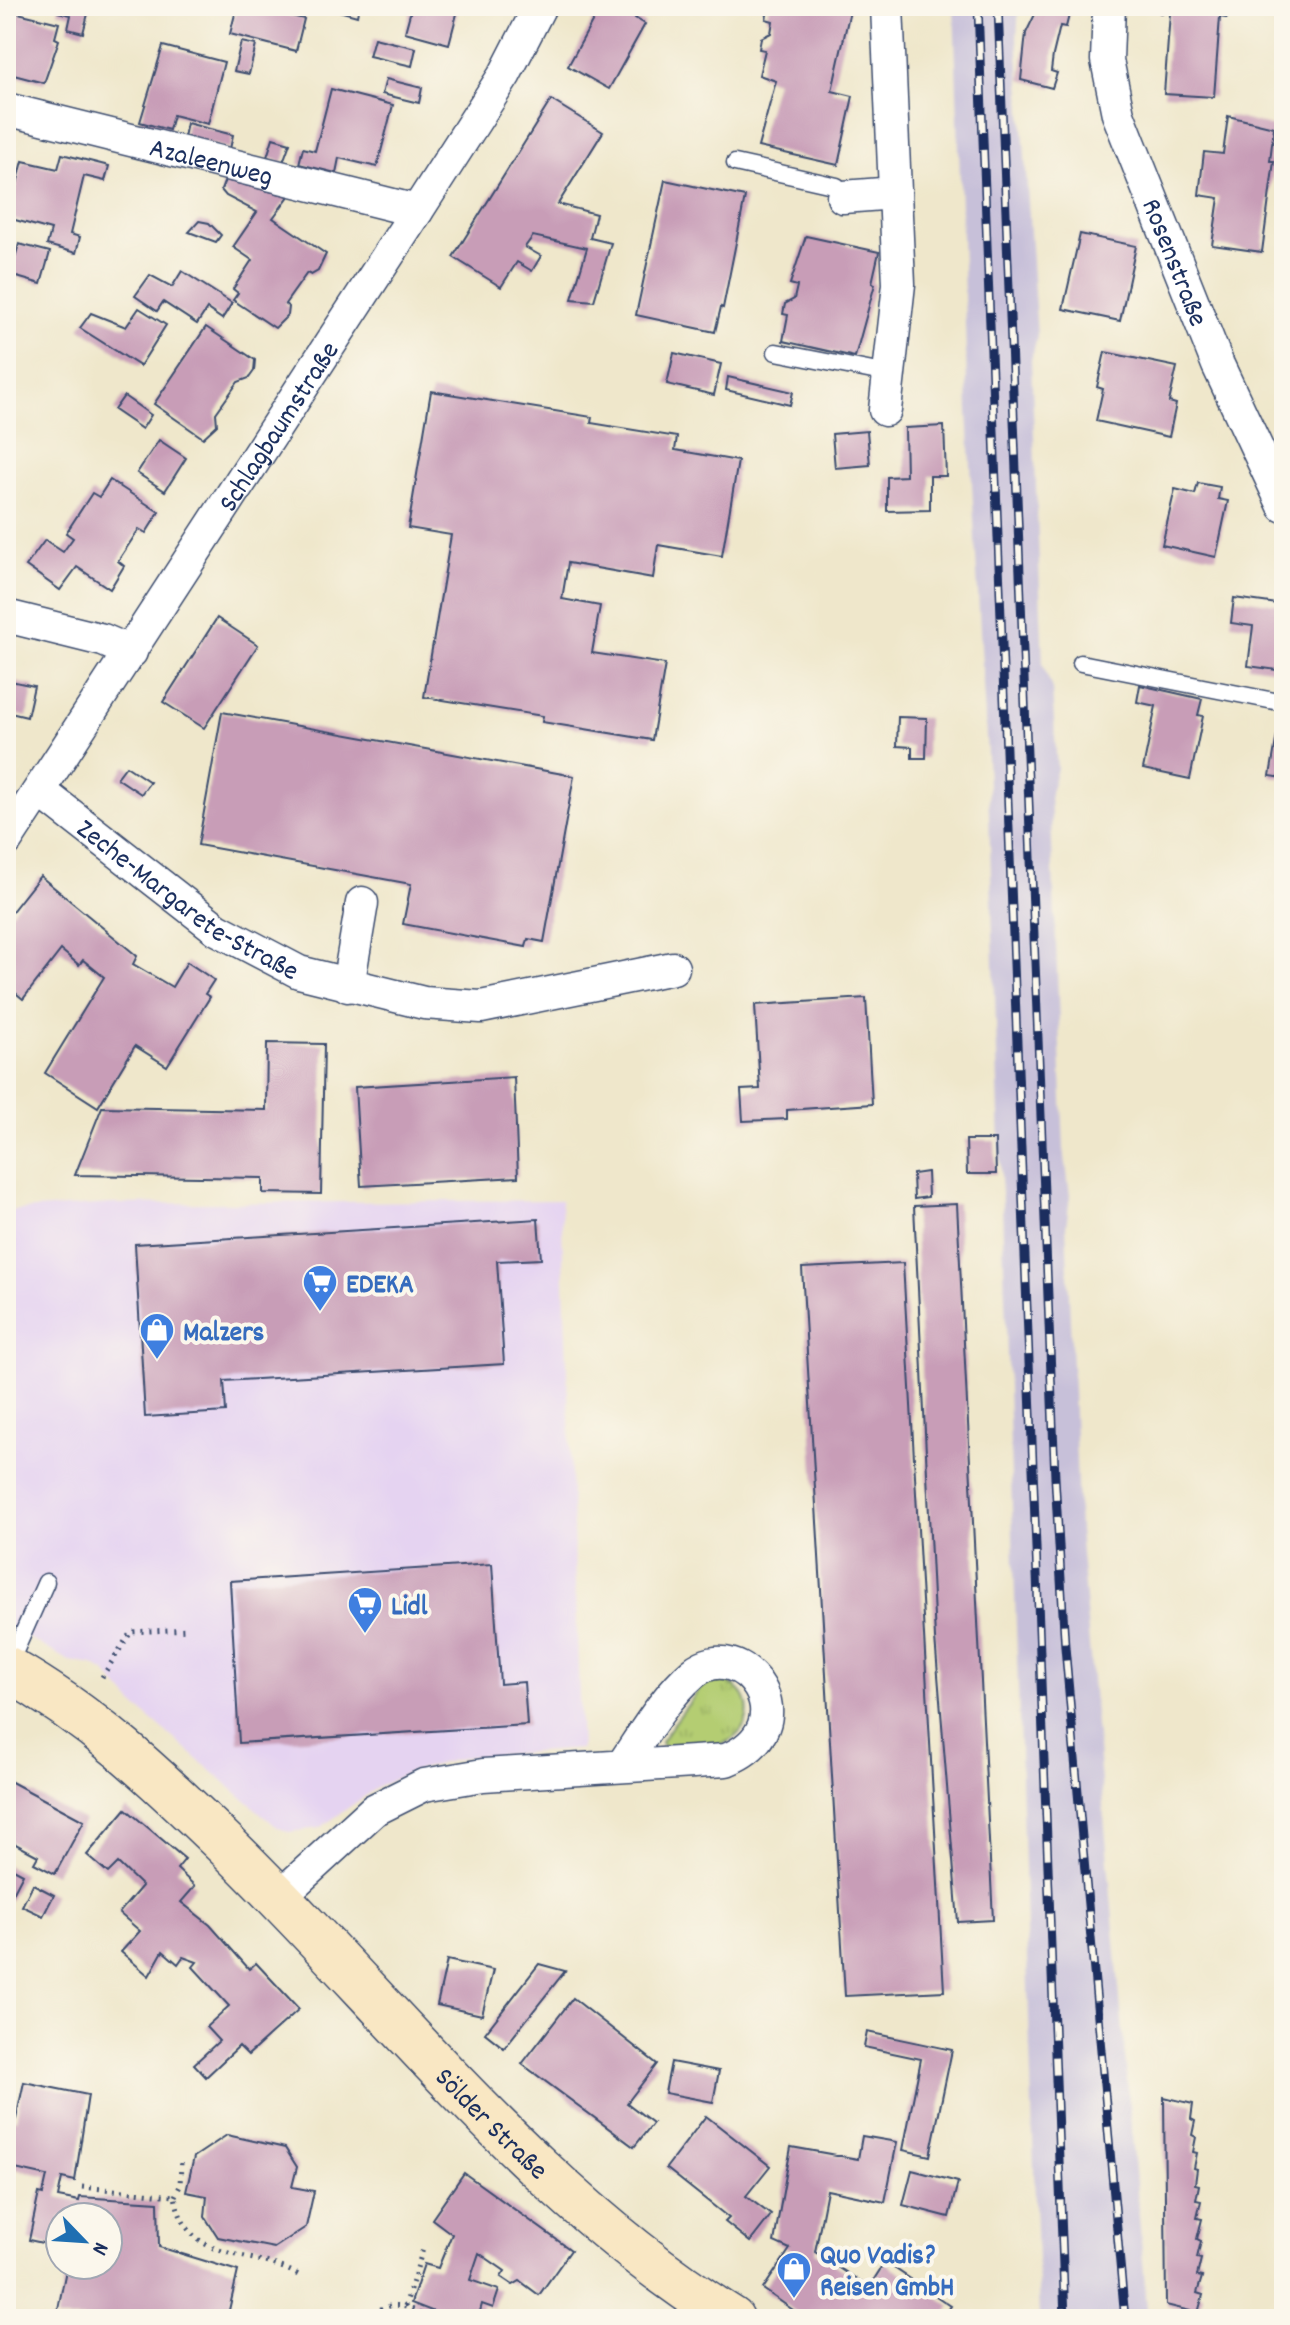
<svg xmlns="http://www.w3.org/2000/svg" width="1290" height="2325" font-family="Dekko,sans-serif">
  <defs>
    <pattern id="grass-tufts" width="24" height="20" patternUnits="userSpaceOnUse" patternTransform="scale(2)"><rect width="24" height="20" fill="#b4cd72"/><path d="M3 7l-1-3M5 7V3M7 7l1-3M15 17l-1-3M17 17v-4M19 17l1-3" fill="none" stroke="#9ab065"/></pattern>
  </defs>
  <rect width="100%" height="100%" fill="#fbf7ec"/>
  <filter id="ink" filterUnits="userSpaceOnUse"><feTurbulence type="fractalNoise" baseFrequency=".0125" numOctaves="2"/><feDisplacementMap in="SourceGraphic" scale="16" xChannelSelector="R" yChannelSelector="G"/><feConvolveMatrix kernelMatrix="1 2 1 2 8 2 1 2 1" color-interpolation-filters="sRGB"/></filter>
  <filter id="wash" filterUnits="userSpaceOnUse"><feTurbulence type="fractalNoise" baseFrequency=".006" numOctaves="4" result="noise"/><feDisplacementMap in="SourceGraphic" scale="32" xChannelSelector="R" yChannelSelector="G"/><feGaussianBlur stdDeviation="1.8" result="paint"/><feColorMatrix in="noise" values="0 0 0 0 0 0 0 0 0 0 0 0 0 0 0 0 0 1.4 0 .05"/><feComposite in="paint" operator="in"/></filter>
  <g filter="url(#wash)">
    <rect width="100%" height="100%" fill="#efe7cb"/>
    <!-- built -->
    <path fill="#e5d3f1" d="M561 1200 581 1749 465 1757 409 1772 376 1788 320 1828 289 1832 277 1827 132 1703 105 1672 93 1665 69 1661 6 1625V1211L111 1204Z"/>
    <!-- railway -->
    <path fill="#c7c0d9" d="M954 6H1019L1017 37 1037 336 1031 360 1043 664 1052 689 1057 769 1050 792 1064 1149 1070 1196 1066 1226 1079 1530 1148 2319H1039L987 755 968 412Z"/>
    <!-- grass -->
    <path fill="url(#grass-tufts)" stroke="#687e68" stroke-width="2" d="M715 1681C760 1683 756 1737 718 1745 711 1747 701 1746 693 1746 683 1746 672 1748 662 1745L661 1741 701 1687Z"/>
    <g id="blocks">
      <!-- building -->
      <g fill="#c89db7">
        <path d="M60 6H90L83 33 68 29 71 15 58 12Z"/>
        <path d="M237 6H251L304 19 296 51 230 34Z"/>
        <path d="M321 6H359L357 16Z"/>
        <path d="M412 6H459L449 44 405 32Z"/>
        <path d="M601 6H646L635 18 645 24 609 89 568 66Z"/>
        <path d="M769 6H851L832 91 853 96 838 165 758 147 776 81 759 75 765 50 759 49 761 38 771 33 773 21 766 19Z"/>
        <path d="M1039 6 1070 11 1066 27 1060 26 1053 55 1051 71 1057 73 1052 88 1021 80 1026 33Z"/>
        <path d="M1161 6H1228L1227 18 1220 17 1214 97 1164 94 1170 13H1160Z"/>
        <path d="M6 10 59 23 55 38 59 40 44 83 6 73Z"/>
        <path d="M374 38 416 48 412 66 369 56Z"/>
        <path d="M241 42 256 45 249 74 234 71Z"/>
        <path d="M163 46 224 62 208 124 173 115 169 130 140 122Z"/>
        <path d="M386 79 422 88 419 103 382 94Z"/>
        <path d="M331 89 393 105 377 167 339 158 336 173 299 164 303 148 315 151Z"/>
        <path d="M551 100 603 132 558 204 596 214 590 238 611 243 594 301 572 299 587 248 533 236 525 247 541 256 532 271 517 262 501 287 453 257Z"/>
        <path d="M1228 116 1274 127 1270 161H1274L1262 252 1212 245 1219 198 1199 195 1204 152 1223 154Z"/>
        <path d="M187 123 233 135 230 149 184 137Z"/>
        <path d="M273 138 290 143 283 162 267 157Z"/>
        <path d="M62 154 109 166 105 181 84 176 70 234 80 237 76 253 47 245 51 230 8 218 23 161 58 169Z"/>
        <path d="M225 180 289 196 273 218 326 254 318 271 311 275 307 273 285 304 289 307 288 315 275 328 233 300 238 293 233 289 252 260 233 247 257 212 226 196 221 190Z"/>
        <path d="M665 180 745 197 723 308 721 307 715 332 636 315Z"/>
        <path d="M199 221 209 223 221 235 216 242 189 232Z"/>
        <path d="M1080 234 1136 246 1120 321 1063 309Z"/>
        <path d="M806 236 879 252 872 283 875 284 855 357 783 341 788 315 783 314 785 304 794 299 797 286 790 284Z"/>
        <path d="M19 244 50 252 41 284 10 275Z"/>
        <path d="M182 271 232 303 222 319 207 309 197 324 163 302 157 311 135 296 150 275 172 287Z"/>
        <path d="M139 308 166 325 140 366 80 328 91 313 126 327Z"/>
        <path d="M206 327 255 360 254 371 249 378 238 382 216 413 217 425 203 438 154 404Z"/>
        <path d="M1105 352 1177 367 1169 402 1176 404 1169 437 1096 421 1103 389 1097 387Z"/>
        <path d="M674 353 721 364 714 395 667 384Z"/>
        <path d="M728 377 793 392 790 405 726 390Z"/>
        <path d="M431 391 592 417 591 423 677 437 675 450 738 461 722 556 658 545 653 578 568 563 562 599 600 606 592 653 665 664 652 740 542 722 543 716 424 697 451 535 408 528Z"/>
        <path d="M124 396 151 415 142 429 114 410Z"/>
        <path d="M944 426 946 476H930V510L887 511V477L906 476 905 428Z"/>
        <path d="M867 431 870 465 835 468 832 434Z"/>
        <path d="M159 440 186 458 165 491 137 473Z"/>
        <path d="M110 480 159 512 146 533 139 529 118 561 124 566 110 589 77 567 60 590 26 566 45 540 63 552 73 538 66 533 92 493 99 497Z"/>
        <path d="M1198 483 1220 487 1218 499 1228 501 1216 557 1162 545 1175 489 1195 494Z"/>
        <path d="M1234 598 1284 605V671L1248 666 1253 626 1231 623Z"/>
        <path d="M217 618 258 645 204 728 163 702Z"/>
        <path d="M6 680 34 686 27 717 6 712Z"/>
        <path d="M1140 685 1202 699 1198 715 1203 716 1190 779 1143 769 1156 706 1137 702Z"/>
        <path d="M222 712 574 776 544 942 528 939 526 947 403 924 411 884 198 845Z"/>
        <path d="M898 717 927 718 926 758H912V747L897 746Z"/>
        <path d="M1278 729 1284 731V778L1270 776Z"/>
        <path d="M126 766 150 782 141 794 117 778Z"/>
        <path d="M40 876 131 951 137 956 133 964 172 987 187 962 214 980 205 994 210 997 167 1066 135 1046 98 1107 45 1073 104 977 83 960 79 965 61 950 23 999 6 985V919Z"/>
        <path d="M866 998 872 1104 787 1110V1119L743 1121 741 1090 760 1089 755 1005Z"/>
        <path d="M267 1043 324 1044 321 1194 263 1193V1178L75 1175 102 1107 266 1110Z"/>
        <path d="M514 1077 518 1177 361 1186 355 1087Z"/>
        <path d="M966 1140H995L996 1174H967Z"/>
        <path d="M927 1172 928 1197 914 1199 913 1174Z"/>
        <path d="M957 1204 993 1920 958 1922 935 1638 914 1206Z"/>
        <path d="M538 1219 541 1259 497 1261 504 1364 224 1381 226 1412 145 1417 135 1244Z"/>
        <path d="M903 1263 944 1991 845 1996 802 1268Z"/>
        <path d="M492 1564 500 1684 524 1682 527 1725 239 1743 230 1581Z"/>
        <path d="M6 1779 84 1821 55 1874 34 1863 38 1856 6 1839Z"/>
        <path d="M126 1809 185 1859 177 1869 195 1886 181 1902 210 1925 249 1969 256 1963 299 2009 248 2055 239 2046 206 2077 194 2064 219 2041 206 2027 229 2006 193 1967 197 1962 183 1957 178 1964 163 1951 149 1976 121 1952 140 1931 119 1913 142 1886 118 1863 108 1873 87 1855Z"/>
        <path d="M6 1865 23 1874 9 1901 6 1899Z"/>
        <path d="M33 1884 54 1895 43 1916 22 1906Z"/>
        <path d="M447 1960 493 1970 482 2015 437 2005Z"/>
        <path d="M539 1964 565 1971 504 2048 485 2033Z"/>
        <path d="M573 1998 657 2064 627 2103 653 2123 634 2147 522 2064Z"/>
        <path d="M867 2032 952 2050 930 2156 903 2150 921 2059 864 2047Z"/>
        <path d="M671 2062 719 2071 713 2102 665 2093Z"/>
        <path d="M24 2082 88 2095 75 2181 62 2178 58 2197 79 2201 80 2197 158 2202 159 2247 238 2271 227 2319H56L67 2265H108V2217H60V2247L29 2240 39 2193 43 2194 47 2176 6 2167V2117L16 2119Z"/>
        <path d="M1164 2097 1193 2104 1191 2119 1195 2121 1192 2135 1196 2137 1193 2152 1197 2153 1194 2168 1197 2169 1195 2184 1199 2185 1196 2200 1201 2201 1197 2218 1202 2219 1197 2239 1201 2241 1197 2258 1201 2259 1197 2276 1202 2277 1197 2293 1203 2295 1198 2313 1166 2305Z"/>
        <path d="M706 2116 770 2166 746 2196 771 2215 750 2242 725 2222 729 2218 666 2168Z"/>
        <path d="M227 2135 285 2148 297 2167 292 2187 314 2191 306 2227 274 2248 218 2237 205 2217 207 2196 186 2192 194 2157Z"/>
        <path d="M862 2136 897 2142 885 2202 827 2190 815 2252 869 2287 885 2262 951 2306 942 2319H861L855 2315 853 2319H806L763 2289 790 2249 774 2242 791 2147 858 2159Z"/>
        <path d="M912 2170 958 2182 949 2217 903 2205Z"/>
        <path d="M464 2173 571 2250 539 2295 520 2281 513 2285 501 2277 505 2271 479 2253 470 2280 499 2290 493 2308 482 2304 478 2319H452L411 2303 424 2264 438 2268 452 2234 432 2219Z"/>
      </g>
    </g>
  </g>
  <g filter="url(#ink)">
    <use href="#blocks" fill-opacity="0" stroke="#3b4b6e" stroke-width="2"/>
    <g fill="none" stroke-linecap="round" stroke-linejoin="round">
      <defs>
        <g id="service">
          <path d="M735 163 837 186 843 197"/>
          <path d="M776 352 888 374"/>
          <path d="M1081 663 1284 703"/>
          <path d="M8 1667 46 1582"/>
        </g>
        <g id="minor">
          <path id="s1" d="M1109 6 1107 60 1118 114 1218 365 1284 506"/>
          <path id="s2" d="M6 109 417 211"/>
          <path d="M843 197 895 193"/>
          <path d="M885 410 899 284 887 6"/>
          <path d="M6 616 103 640 131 652"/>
          <path id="s3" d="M40 791 217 929 299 972 424 1003 481 1007 673 968"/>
          <path id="s4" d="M6 841 417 211 505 74 540 6"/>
          <path d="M348 986 362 903"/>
          <path d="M279 1897 374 1810 424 1785 483 1775 726 1760C811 1725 742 1632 693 1673 665 1697 643 1735 622 1766"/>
        </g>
        <g id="secondary">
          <path id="s5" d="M6 1668C93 1717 155 1776 226 1845 391 2006 534 2197 732 2319"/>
        </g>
      </defs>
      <!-- service casing -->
      <use href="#service" stroke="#3b4b6e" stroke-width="19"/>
      <!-- minor casing -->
      <use href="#minor" stroke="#3b4b6e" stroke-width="35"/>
      <!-- secondary casing -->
      <use href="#secondary" stroke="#3b4b6e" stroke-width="47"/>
      <!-- path -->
      <g stroke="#3b4b6e" stroke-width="5" stroke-dasharray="2 6" stroke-linecap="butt">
        <path d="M102 1677 131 1632 189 1629"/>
        <path d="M82 2187 175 2196C187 2267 250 2246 300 2276"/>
        <path d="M175 2196 180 2186 181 2163"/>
        <path d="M405 2306 424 2246"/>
        <path d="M368 2319C385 2300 408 2302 426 2319"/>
      </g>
      <!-- service -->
      <use href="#service" stroke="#fff" stroke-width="16"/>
      <!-- minor -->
      <use href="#minor" stroke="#fff" stroke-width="32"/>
      <!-- secondary -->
      <use href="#secondary" stroke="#f9e7c3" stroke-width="44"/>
      <defs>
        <g id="rail">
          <path d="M978 6 1065 2319"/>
          <path d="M998 6 1055 1478 1065 1647 1125 2319"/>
        </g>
      </defs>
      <!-- rail casing -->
      <use href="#rail" stroke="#1b2f5e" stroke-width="9"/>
      <!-- rail -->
      <use href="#rail" stroke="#fbf7ec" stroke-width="6" stroke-dasharray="18" stroke-linecap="butt"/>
    </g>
  </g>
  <!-- icons -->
  <defs>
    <symbol id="supermarket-pin" viewBox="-11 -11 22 30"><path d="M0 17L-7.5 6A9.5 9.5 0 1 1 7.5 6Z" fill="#3f7fe0" stroke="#fbf7ec"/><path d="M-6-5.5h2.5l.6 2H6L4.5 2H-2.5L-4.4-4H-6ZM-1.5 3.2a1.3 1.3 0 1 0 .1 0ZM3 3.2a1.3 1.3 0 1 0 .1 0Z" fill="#fff"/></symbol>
    <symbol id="shop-pin" viewBox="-11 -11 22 30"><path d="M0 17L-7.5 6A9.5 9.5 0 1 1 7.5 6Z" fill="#3f7fe0" stroke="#fbf7ec"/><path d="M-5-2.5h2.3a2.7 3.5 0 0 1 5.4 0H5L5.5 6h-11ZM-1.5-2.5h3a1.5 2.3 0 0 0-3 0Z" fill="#fff"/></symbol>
  </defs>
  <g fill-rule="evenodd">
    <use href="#supermarket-pin" x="300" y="1262" width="40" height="54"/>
    <use href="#shop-pin" x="137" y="1310" width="40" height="54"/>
    <use href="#supermarket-pin" x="345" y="1584" width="40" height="54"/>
    <use href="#shop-pin" x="774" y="2249" width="40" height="54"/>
  </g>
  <g text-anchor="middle" stroke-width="8" stroke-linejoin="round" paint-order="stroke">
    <!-- street labels -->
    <g font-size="28" fill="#1b2f5e" stroke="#fbf7ec">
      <text dy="10" stroke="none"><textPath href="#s2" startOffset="212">Azaleenweg</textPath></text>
      <text dy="10" stroke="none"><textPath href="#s1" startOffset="268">Rosenstraße</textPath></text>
      <text dy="10" stroke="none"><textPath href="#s4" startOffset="496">Schlagbaumstraße</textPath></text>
      <text dy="10" stroke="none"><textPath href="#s3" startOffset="184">Zeche-Margarete-Straße</textPath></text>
      <text dy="10" stroke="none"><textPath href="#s5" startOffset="668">Sölder Straße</textPath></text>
    </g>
    <!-- shop labels -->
    <g font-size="28" font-weight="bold" fill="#366cbe" stroke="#fbf7ec" text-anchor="start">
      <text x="346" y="1292">EDEKA</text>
      <text x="183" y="1340">Malzers</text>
      <text x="391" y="1614">Lidl</text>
      <text x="820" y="2263">Quo Vadis?<tspan x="820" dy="32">Reisen GmbH</tspan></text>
    </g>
  </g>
  <!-- margin -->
  <rect width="1290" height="2325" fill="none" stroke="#fbf7ec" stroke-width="32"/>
  <!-- north arrow -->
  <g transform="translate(84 2241) rotate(115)"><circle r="38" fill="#fbf7ec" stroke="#a1a7b3" stroke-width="2"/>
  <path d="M0-6L14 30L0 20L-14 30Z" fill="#1f6fb2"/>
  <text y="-12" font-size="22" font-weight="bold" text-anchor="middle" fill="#1b2f5e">N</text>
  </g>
</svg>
